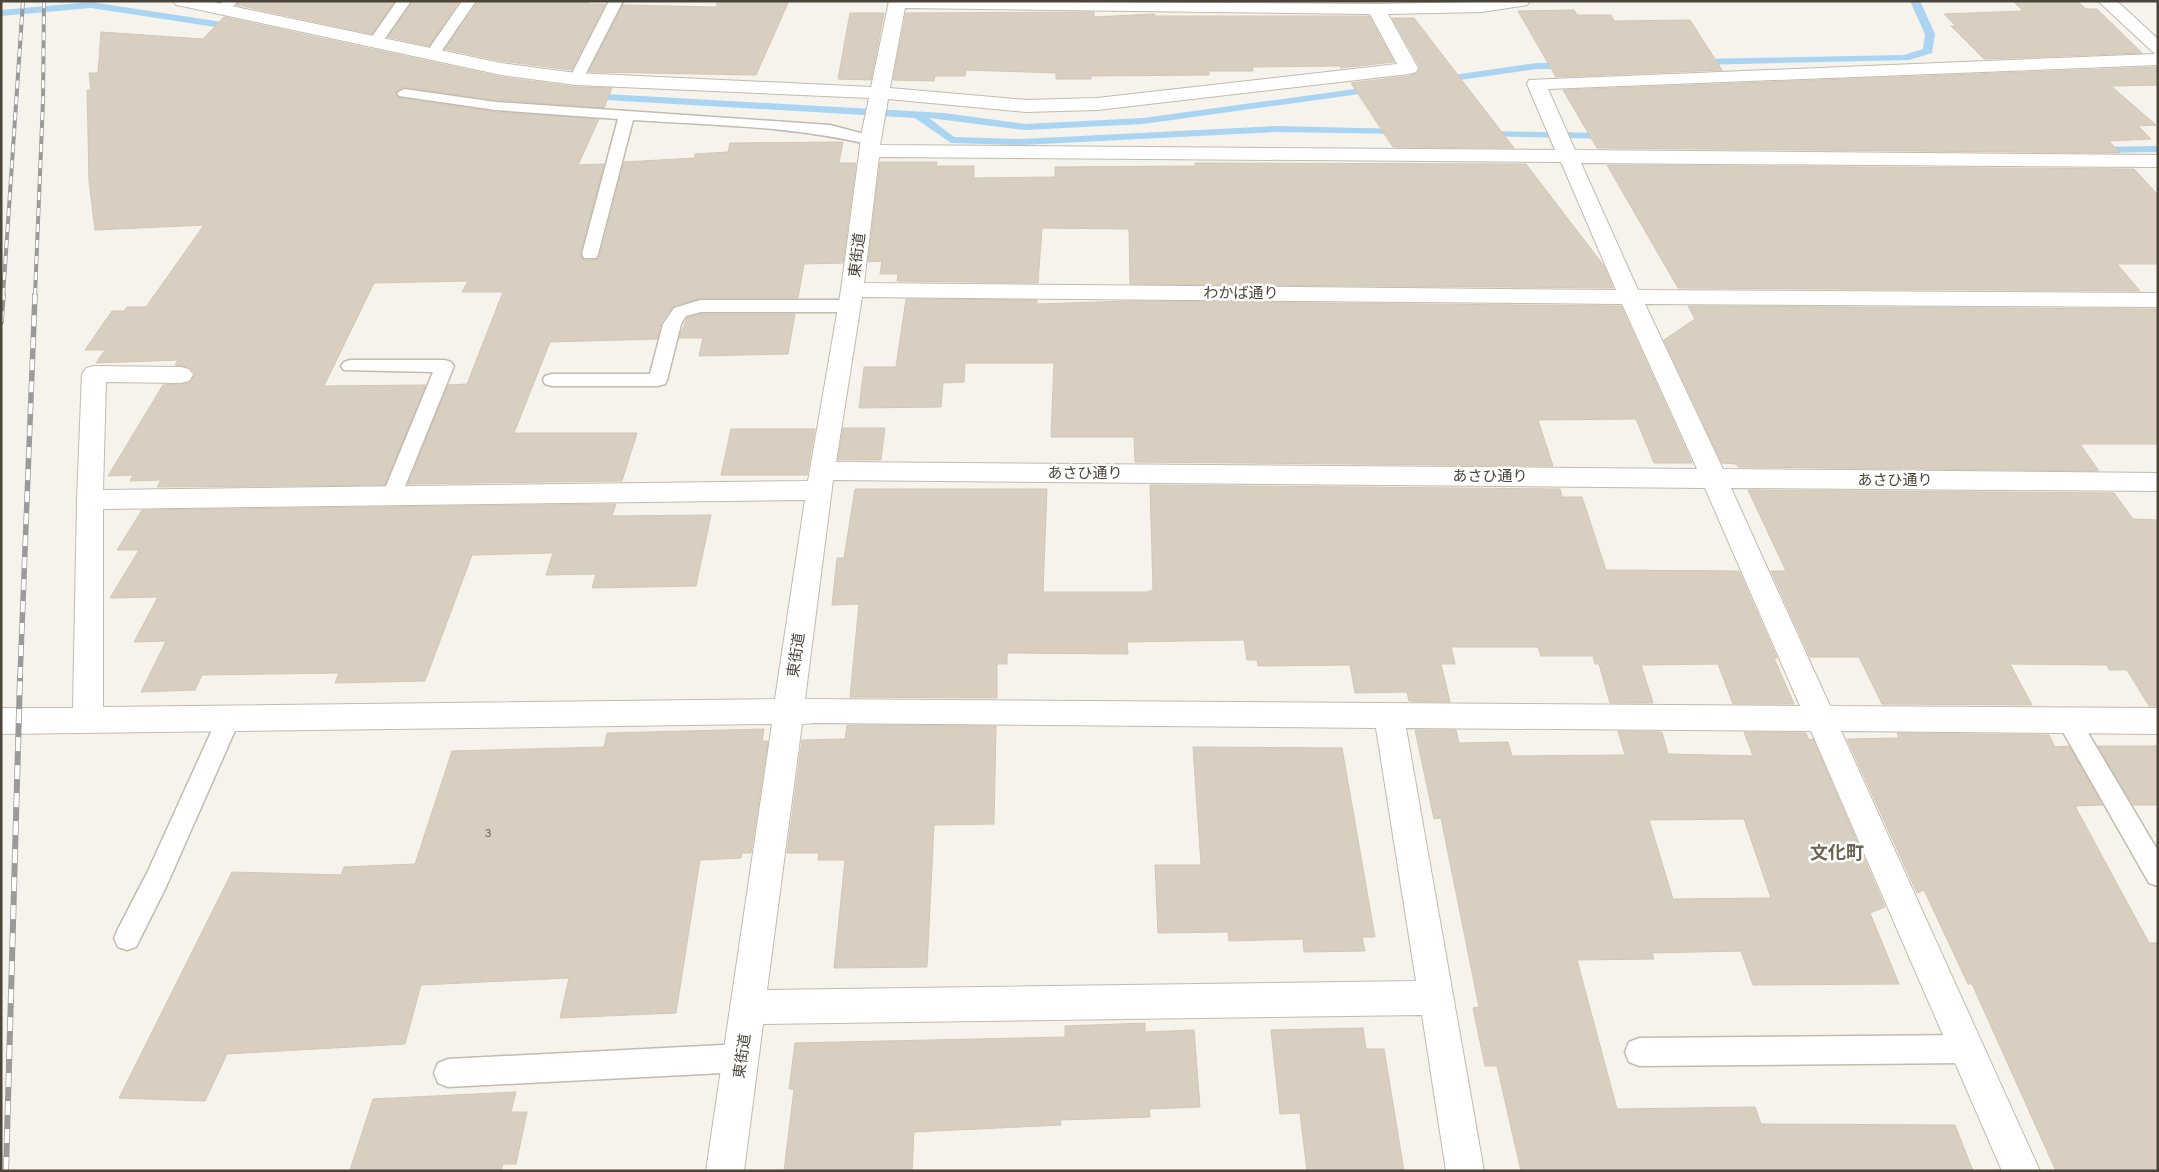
<svg xmlns="http://www.w3.org/2000/svg" width="2159" height="1172" font-family="Overpass,'Noto Sans JP',sans-serif">
  <rect width="100%" height="100%" fill="#f6f3ec"/>
  <g fill="none" stroke-linecap="round" stroke-linejoin="round">
    <!-- stream -->
    <g fill="#a9d4f2" fill-rule="evenodd">
      <path d="M1910 1H1920L1935 34 1932 53 1909 60 1698 65 1693 62 1698 59 1904 55 1923 49 1925 34Z"/>
      <path d="M91 2 235 24 240 27 235 30 91 8 1 16V10Z"/>
      <path d="M1537 63H1570L1575 66 1570 69H1537L1439 83 1434 80 1439 77Z"/>
      <path d="M1377 86 1382 89 1381 91 1143 124 1025 130 929 118 954 137 1022 139 1276 126 1402 129 1407 132 1406 134 1276 132 1022 145 951 143 915 118 588 99 583 96 588 93 944 113 1025 124 1143 118Z"/>
      <path d="M1483 131 1610 133 1615 136 1610 139 1479 136V132Z"/>
      <path d="M2158 146V152L2097 153 2092 150 2097 147Z"/>
    </g>
  </g>
  <!-- building -->
  <g fill="#d8cfc1" stroke="#d3c7b4" fill-rule="evenodd">
    <path d="M240 1H395L372 34 237 5Z"/>
    <path d="M413 1H459L429 46 388 37Z"/>
    <path d="M590 1 588 4H605L571 70 501 61 445 49 478 2Z"/>
    <path d="M718 1H789L756 75 589 72 623 5 716 7Z"/>
    <path d="M2013 1H2077L2086 9H2097L2142 53 1984 59 1951 26H1956L1944 14 2023 11Z"/>
    <path d="M1574 10 1577 15H1611L1614 21 1690 20 1722 70 1556 77 1518 11Z"/>
    <path d="M1094 12V17L1154 14 1155 16H1369L1394 62 1341 68 1340 66 1252 67 1253 71H1209V75L1091 76V79H1056V73L966 70 965 76H935L934 81 893 80 906 13Z"/>
    <path d="M850 13H884L871 80 838 79Z"/>
    <path d="M224 17 501 77 576 87 612 88 604 108 496 100 404 87 395 93 399 98 496 112 599 119 578 165 604 164 580 254 584 260H596L600 255 624 162 695 158V154L728 152 730 143 843 142 839 163H856L843 263 804 264 798 298H700L673 306 661 323 657 339 550 342 514 433H637L622 481 408 484 448 385 467 384 503 292H462L468 281 374 283 324 386 426 385 385 485 157 487 161 480 130 481 133 475 108 476 163 385 189 383 195 374 189 367 175 365 178 360 96 363 105 350H85L112 311H124L127 307H146L204 225 95 230 89 181 87 90H91L89 73H98L101 32 203 39Z"/>
    <path d="M1392 18H1414L1514 148 1393 147 1351 83 1409 76 1418 73 1420 67Z"/>
    <path d="M2157 67 2158 85 2111 86 2156 125 2138 126 2151 139 2109 141 2120 153 1597 148 1563 90Z"/>
    <path d="M880 162H937L936 166H974V178L1055 177V167L1195 166V163L1526 164 1604 266 1613 288 1130 284 1129 229 1042 228 1038 283 897 281 898 274H880L882 261 868 262Z"/>
    <path d="M1607 165 2134 169 2158 195V264H2117L2140 291 1678 288Z"/>
    <path d="M906 299 1037 300V304L1131 301 1621 306 1692 463H1654L1636 419 1538 420 1553 466 1135 462 1134 437H1051L1054 363H965L964 382 943 383 941 407 859 408 864 367H896Z"/>
    <path d="M1688 306 2155 309 2158 312V444H2080L2099 471 1738 467 1736 464 1722 463 1664 340 1695 319Z"/>
    <path d="M701 314H795L788 354 699 356 703 338H679L687 318Z"/>
    <path d="M843 428H885L881 460H838Z"/>
    <path d="M731 429H815L807 475H721Z"/>
    <path d="M1150 485 1560 489 1562 497H1582L1606 570 1739 571 1777 658H1774L1794 704H1733L1718 664 1641 665 1653 703H1610L1599 664H1595L1593 656H1541L1538 647H1451L1455 664H1441L1450 702 1409 701 1407 692 1355 693 1350 665 1258 666 1257 660H1247L1244 640 1127 642 1128 654 1007 653V664H997V698L850 697 859 604 832 605 837 558H844L855 489H1047L1043 592H1147L1153 590Z"/>
    <path d="M1748 490 2114 493 2133 519 2158 520V706H2149L2127 670H2109L2107 665 2010 664 2032 705 1882 704 1859 657H1810L1771 571H1786Z"/>
    <path d="M616 504 612 516 711 515 696 586 592 588 596 574 546 575 553 553 472 555 425 681 335 683 339 673 202 675 195 690 141 692 166 641 134 642 158 597 110 598 139 550H117L142 510Z"/>
    <path d="M847 725 996 726 994 824 934 825 927 967 834 968 845 860H818L819 853H787L802 740 845 739Z"/>
    <path d="M764 729 762 741H768L751 853H742L741 858 700 860 676 1013 560 1018 569 978 421 985 405 1044 227 1054 205 1101 119 1098 232 872 341 875 344 867 415 864 452 751 604 747 607 733Z"/>
    <path d="M1415 730H1456L1459 743 1508 742 1512 756 1625 755 1618 731 1662 732 1668 754 1753 756 1744 732 1806 733 1809 740 1813 739 1885 907 1870 913 1899 984 1753 985 1741 951 1652 953 1654 959 1577 960 1617 1109 1755 1107 1761 1124 1955 1125 1973 1171H1521L1497 1066H1485L1473 1008 1479 1007 1441 818 1434 819ZM1744 819 1771 898 1673 899 1649 820Z"/>
    <path d="M1897 733 2049 735 2055 747 2069 746 2103 805 2075 806 2149 943H2158V1171H2056L1972 984H1968L1924 890 1917 893 1847 739 1899 738Z"/>
    <path d="M2098 746H2158V805H2133Z"/>
    <path d="M1193 747 1342 748 1375 937H1362L1365 951 1304 952 1303 939 1229 941 1228 932 1158 933 1155 865H1201Z"/>
    <path d="M1145 1023V1032L1194 1030 1200 1107 1149 1109 1150 1117 1060 1120 1061 1125 914 1132 912 1171H784L794 1089H789L795 1043 1065 1037V1026Z"/>
    <path d="M1363 1028 1366 1049H1384L1404 1171H1307L1300 1113 1280 1114 1271 1030Z"/>
    <path d="M516 1092 511 1112H527L516 1164H503L501 1171 350 1170 373 1099Z"/>
  </g>
  <g fill="none" stroke-linecap="round" stroke-linejoin="round">
    <defs>
      <g id="service">
        <path d="M223 1H238L229 11 224 12 217 8Z"/>
        <path d="M397 1H411L381 44H371L369 41Z"/>
        <path d="M462 1H476L438 56H428L426 53Z"/>
        <path d="M609 1H623L583 79 581 82H571L569 79Z"/>
        <path d="M404 89 496 102 830 125 876 137 879 140 871 145C793 126 712 125 633 120L598 254 596 258H584L582 254 618 119 496 110 399 96 397 93Z"/>
        <path d="M700 300H849L855 302 858 306 855 310 849 312H701L686 316 681 324 667 380 665 384 658 386H552L545 384 543 380 545 376 552 374H650L663 324 674 308Z"/>
        <path d="M350 360H445L451 362 454 366 399 501 392 503 385 501 382 496 433 372 344 370 341 366 344 362Z"/>
        <path d="M229 707 237 710 241 717 166 887 136 947 127 950 118 947 114 938 118 929 148 871 221 710Z"/>
        <path d="M2067 708 2075 711 2158 851V886L2149 883 2059 725 2055 718 2059 711Z"/>
        <path d="M1966 1035 1976 1039 1980 1049 1976 1059 1966 1063 1639 1066 1629 1062 1625 1052 1629 1042 1639 1038Z"/>
        <path d="M742 1044 752 1048 756 1058 752 1068 742 1072 448 1087 438 1083 434 1073 438 1063 448 1059Z"/>
      </g>
      <path id="minor" d="M173 1H208L501 63 576 73 871 87 889 1 1376 4 1530 1 1527 5 1521 6 1482 12 1388 14 1418 68 1416 72 1409 74 1097 110 1026 112 888 99 880 145 1555 150 1527 84 1529 80 2155 54 2098 1H2117L2158 39V65L1548 89 1575 150 2158 155V167L1581 163 1638 290 2158 293V307L1645 304 1723 469 2158 473V491L1731 488 1830 706 2158 708V734L1841 731 2040 1171H2002L1811 731 1406 728 1484 1171H1446L1422 1015 763 1024 744 1171H706L772 724 1 734V708H73L77 500 82 374 86 368 94 366 181 367 189 369 193 375 189 381 181 383 106 382 103 490 808 481 841 290 862 131 869 98 576 85 501 75 182 6 176 5ZM905 8 1370 14 1397 64 1097 98 1026 100 890 88ZM879 157 1561 162 1616 290 864 283ZM862 297 1622 304 1697 469 836 462ZM833 480 1705 488 1800 706 805 699ZM805 500 775 699 103 707V509ZM816 723 1376 728 1416 981 767 990 802 724Z"/>
    </defs>
    <!-- service casing -->
    <use href="#service" stroke="#c2bbae" stroke-width="3"/>
    <!-- minor casing -->
    <use href="#minor" stroke="#c2bbae" stroke-width="2"/>
    <!-- service -->
    <use href="#service" fill="#fff" fill-rule="evenodd"/>
    <!-- minor -->
    <use href="#minor" fill="#fff" fill-rule="evenodd"/>
    <defs>
      <g id="rail-far2">
        <path d="M3 296 23 1"/>
        <path d="M35 296 43 100 44 1"/>
      </g>
      <g id="rail-far1">
        <path d="M1 322 3 295"/>
        <path d="M20 678 35 295"/>
      </g>
      <path id="rail" d="M6 1171 20 677"/>
    </defs>
    <!-- rail-far2 casing -->
    <use href="#rail-far2" stroke="#9a9a9a" stroke-width="4"/>
    <!-- rail-far1 casing -->
    <use href="#rail-far1" stroke="#9a9a9a" stroke-width="5.5"/>
    <!-- rail casing -->
    <use href="#rail" stroke="#9a9a9a" stroke-width="6"/>
    <!-- rail-far2 -->
    <use href="#rail-far2" stroke="#fff" stroke-width="2.5" stroke-dasharray="8" stroke-linecap="butt"/>
    <!-- rail-far1 -->
    <use href="#rail-far1" stroke="#fff" stroke-width="4" stroke-dasharray="11" stroke-linecap="butt"/>
    <!-- rail -->
    <use href="#rail" stroke="#fff" stroke-width="4.5" stroke-dasharray="14" stroke-linecap="butt"/>
  </g>
  <g text-anchor="middle" stroke-width="5" stroke-linejoin="round" paint-order="stroke">
    <!-- number labels -->
    <g font-size="12" fill="#6e675b">
      <text x="488" y="837">3</text>
    </g>
    <!-- street labels -->
    <g font-size="15" fill="#4b4439" stroke="#fff">
      <text transform="translate(857 255) rotate(-83)" y="5">東街道</text>
      <text x="1241" y="298">わかば通り</text>
      <text x="1085" y="478">あさひ通り</text>
      <text x="1490" y="481">あさひ通り</text>
      <text x="1895" y="485">あさひ通り</text>
      <text transform="translate(796 655) rotate(-82)" y="5">東街道</text>
      <text transform="translate(742 1056) rotate(-82)" y="5">東街道</text>
    </g>
    <!-- quarter labels -->
    <g font-size="18" font-weight="bold" fill="#6e6250" stroke="#fff">
      <text x="1837" y="859">文化町</text>
    </g>
  </g>
  <!-- border -->
  <rect width="2159" height="1172" fill="none" stroke="#4b4439" stroke-width="5"/>
</svg>
